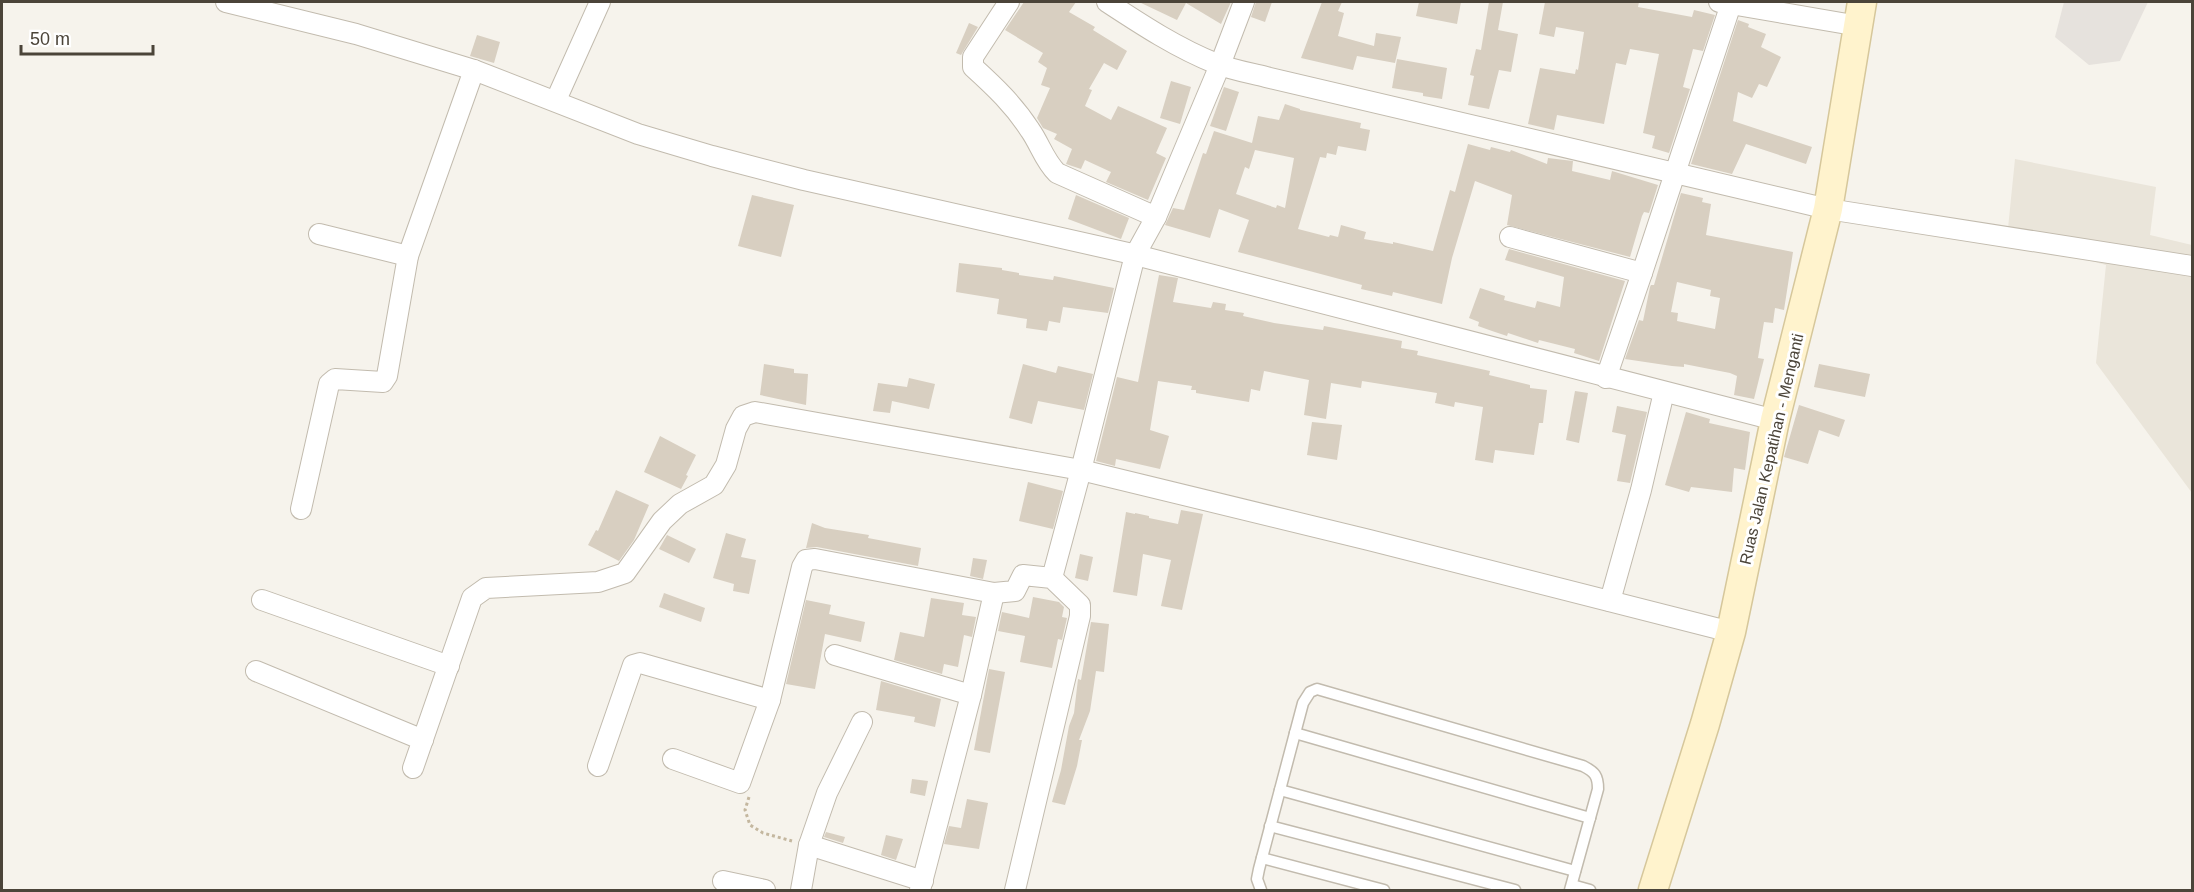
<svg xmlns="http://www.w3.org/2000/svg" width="2194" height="892" font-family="Arial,sans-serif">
  <rect width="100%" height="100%" fill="#f6f3ec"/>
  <!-- residential -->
  <path fill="#eae5da" d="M2015 159 2156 187 2150 235 2192 245V493L2096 363 2106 265 2007 238Z"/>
  <!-- industrial -->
  <path fill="#e6e2dd" d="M2064 2H2148L2120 61 2089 65 2055 37Z"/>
  <!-- building -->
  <g fill="#d8cfc1" fill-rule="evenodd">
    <path d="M1024 2H1076L1069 12 1095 27 1093 30 1127 51 1117 70 1104 63 1089 89 1092 90 1085 106 1111 120 1118 106 1167 128 1156 153 1166 158 1148 200 1106 182 1111 172 1085 160 1081 169 1066 164 1072 149 1054 139 1057 134 1043 128 1037 118 1050 88 1041 85 1047 68 1038 62 1043 53 1005 30Z"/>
    <path d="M1139 2H1231L1221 24 1186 3 1177 20Z"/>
    <path d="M1256 2H1272L1265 22 1251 17Z"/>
    <path d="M1322 2H1342L1338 11 1344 13 1338 36 1374 46 1376 33 1401 37 1395 63 1357 56 1353 70 1301 58Z"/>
    <path d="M1419 2H1461L1457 24 1416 16Z"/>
    <path d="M1489 2H1503L1498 30 1518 34 1511 72 1499 70 1489 109 1468 105 1474 76 1470 75 1476 49 1481 50Z"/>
    <path d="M1545 2H1639L1638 7 1692 17 1694 10 1715 15 1703 51 1693 49 1683 87 1690 89 1669 153 1652 148 1655 136 1643 133 1659 54 1630 49 1626 65 1616 63 1604 124 1557 115 1554 130 1528 124 1540 68 1575 74 1576 69 1578 70 1584 32 1556 27 1554 37 1539 34Z"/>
    <path d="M1738 20 1749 24 1748 27 1766 34 1761 47 1781 57 1767 87 1759 84 1752 98 1738 92 1733 121 1812 147 1806 164 1746 144 1732 174 1691 164Z"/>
    <path d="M969 23 978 27 961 55 956 53Z"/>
    <path d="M477 35 500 42 494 63 470 56Z"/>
    <path d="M1397 59 1447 68 1442 99 1423 96V93L1392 88Z"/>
    <path d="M1171 81 1191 87 1180 124 1160 118Z"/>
    <path d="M1224 87 1239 92 1226 131 1210 126Z"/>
    <path d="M1285 104 1300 109V110L1361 123 1360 128 1370 130 1366 151 1338 146 1336 155 1327 153 1326 158 1320 157 1298 229 1329 237 1330 235 1338 237 1341 225 1366 232 1364 239 1393 244V242L1433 251 1450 190 1455 192 1468 144 1490 150 1491 147 1510 152 1511 150 1547 164 1548 158 1573 161 1572 171 1610 180 1612 171 1658 185 1649 213 1644 212 1642 216 1630 257 1507 225 1512 195 1475 181 1452 258 1442 304 1393 292 1392 296 1361 289 1362 285 1238 252 1249 220 1219 209 1210 238 1165 225 1173 208 1184 210 1203 153 1206 154 1214 131 1252 143 1258 116 1279 120ZM1255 150 1294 158 1285 208 1277 205 1276 208 1236 194 1245 167 1249 169Z"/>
    <path d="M1681 193 1703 198 1702 202 1711 204 1706 235 1793 252 1784 310 1775 308 1773 323 1764 322 1758 358 1764 359 1754 399 1734 395 1737 376 1730 373 1684 364V367L1672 366 1625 359 1639 320 1643 321 1650 287 1651 285H1654ZM1677 282 1711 290 1710 296 1720 298 1715 329 1677 321 1678 313 1671 312Z"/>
    <path d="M752 195 794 205 781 257 738 246Z"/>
    <path d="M1076 195 1129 218 1121 239 1068 219Z"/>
    <path d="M1509 249 1625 281 1599 361 1574 353 1575 349 1539 340 1538 343 1508 333 1507 336 1492 331 1478 326 1479 322 1469 318 1480 288 1505 296 1504 300 1535 308 1537 301 1560 307 1564 277 1505 260Z"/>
    <path d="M959 263 1002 268V270L1019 273V275L1053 280 1054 276 1114 288 1108 313 1063 307 1060 323 1049 321 1047 331 1026 328 1027 319 997 314 999 299 956 292Z"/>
    <path d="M1159 275 1178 278 1173 302 1211 308 1213 302 1226 304 1225 310 1244 313 1243 316 1274 323 1323 330 1324 326 1402 341 1401 348 1418 351 1417 355 1490 371 1489 375 1530 385V388L1547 390 1543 423H1539L1534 455 1495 450 1493 463 1475 460 1483 407 1455 402 1454 407 1435 403 1437 393 1362 381 1361 388 1331 383 1326 419 1304 415 1309 380 1264 371 1260 391 1251 389 1249 402 1196 393V390H1191L1192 386 1158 381 1150 430 1169 436 1160 469 1116 459 1115 466 1096 461 1117 377 1138 382Z"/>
    <path d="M764 364 794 369V373L808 374 806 405 760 395Z"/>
    <path d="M1023 364 1056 373 1058 366 1093 374 1084 410 1038 401 1032 424 1009 418Z"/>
    <path d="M1819 364 1870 374 1865 397 1814 387Z"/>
    <path d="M909 378 935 384 929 409 892 401 890 413 873 411 878 383 907 387Z"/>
    <path d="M1575 391 1588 393 1579 443 1566 440Z"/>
    <path d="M1799 405 1845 420 1839 437 1819 430 1808 464 1784 457Z"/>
    <path d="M1617 406 1647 412 1630 483 1617 481 1626 435 1612 432Z"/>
    <path d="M1686 412 1710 419 1709 423 1750 432 1745 470 1734 468 1732 492 1691 487 1689 492 1665 485Z"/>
    <path d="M1312 422 1342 425 1337 460 1307 455Z"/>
    <path d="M660 436 696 455 686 475 688 476 681 489 644 472Z"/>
    <path d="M1028 482 1063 491 1053 529 1019 521Z"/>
    <path d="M616 490 649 505 634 540 619 561 588 545 596 530 598 531Z"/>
    <path d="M1181 510 1203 514 1182 610 1161 606 1171 560 1143 554 1137 596 1113 592 1126 512 1135 514V513L1149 516V518L1178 524Z"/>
    <path d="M812 523 825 528 869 535 868 538 921 548 918 566 817 547 806 548Z"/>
    <path d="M726 533 746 539 741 557 756 560 749 594 733 591 734 584 713 578Z"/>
    <path d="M667 535 696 549 689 563 659 549Z"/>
    <path d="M1080 554 1093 557 1088 581 1075 578Z"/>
    <path d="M973 558 987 560 983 579 970 576Z"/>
    <path d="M664 593 705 608 701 622 659 607Z"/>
    <path d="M1033 597 1059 602 1064 607 1062 617 1067 618 1062 640 1058 639 1052 668 1020 662 1025 636 998 631 1002 612 1029 618Z"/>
    <path d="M931 598 964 603 962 615 976 617 972 637 964 635 958 667 944 664 942 674 894 660 900 632 924 637Z"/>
    <path d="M806 600 831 605 829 614 865 622 861 642 825 634 815 689 786 684Z"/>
    <path d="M1091 622 1109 624 1104 672 1096 671 1090 711 1079 740H1082L1077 766 1065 805 1052 802 1061 770 1069 726 1074 713 1078 679 1081 680Z"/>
    <path d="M989 669 1005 672 990 753 974 750Z"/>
    <path d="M881 681 941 699 935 727 914 722 915 717 876 710Z"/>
    <path d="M912 779 928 781 925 796 910 793Z"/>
    <path d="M967 799 988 803 979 849 944 844 949 826 961 828Z"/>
    <path d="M826 832 845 837 843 843 824 837Z"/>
    <path d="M886 835 903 839 896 860 881 855Z"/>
  </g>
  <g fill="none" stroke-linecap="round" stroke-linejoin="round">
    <defs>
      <g id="lane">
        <path d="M1295 733 1590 818"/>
        <path d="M1280 790 1575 871"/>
        <path d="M1270 826 1515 890"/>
        <path d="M1262 858 1384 890"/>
        <path d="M1572 885 1590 890"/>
        <path d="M1261 890 1257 879 1259 869 1303 703 1310 692 1317 689 1583 766C1595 772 1598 776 1598 789L1570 890"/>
      </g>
      <g id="street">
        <path d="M226 2 356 34 474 70 638 134 712 156 804 180 1128 253 1775 420"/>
        <path d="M1009 2 973 57V67C995 87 1014 105 1030 130 1040 144 1044 160 1057 173L1156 217 1135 255 1081 470 1052 578"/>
        <path d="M1107 2C1142 25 1177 48 1217 64 1233 70 1250 73 1266 77L1828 209 2192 266"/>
        <path d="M1719 2 1859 26"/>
        <path d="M556 100 600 2"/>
        <path d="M1156 217 1220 65 1244 2"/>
        <path d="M319 234 408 256"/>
        <path d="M1510 237 1642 273"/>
        <path d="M1606 378 1642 273 1731 4"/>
        <path d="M301 509 329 384 335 379 383 382 387 376 408 256 474 70"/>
        <path d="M262 600 449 666"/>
        <path d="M1610 601 1641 490 1664 392"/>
        <path d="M835 655 971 695"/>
        <path d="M256 671 423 740"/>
        <path d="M673 759 740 783 770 700 802 567 806 560 815 559 994 593 1015 591 1023 575 1052 578 1080 605V616L1015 890"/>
        <path d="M598 766 633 665 640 663 770 700"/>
        <path d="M413 768 472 598 486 588 598 582 625 573 662 521 680 504 714 485 726 465 736 429 743 416 755 412 1081 470 1369 540 1731 632"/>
        <path d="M809 845 923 881"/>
        <path d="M723 881 765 890"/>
        <path d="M801 890 809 845 827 793 862 722"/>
        <path d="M920 890 971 695 994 593"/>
      </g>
      <path id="secondary" d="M1653 890 1705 724 1731 632 1775 420 1828 209 1862 2"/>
    </defs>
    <!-- lane casing -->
    <use href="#lane" stroke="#c2bbae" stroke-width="13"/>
    <!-- street casing -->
    <use href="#street" stroke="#c2bbae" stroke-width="22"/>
    <!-- secondary casing -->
    <use href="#secondary" stroke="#d6c79b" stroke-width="31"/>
    <!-- path -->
    <path stroke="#c4b79f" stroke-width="3" stroke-dasharray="3 3" stroke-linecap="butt" d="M749 797 745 810 750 825 763 833 792 841"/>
    <!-- lane -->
    <use href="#lane" stroke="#fff" stroke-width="10"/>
    <!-- street -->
    <use href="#street" stroke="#fff" stroke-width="20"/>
    <!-- secondary -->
    <use href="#secondary" stroke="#fff3cd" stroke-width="28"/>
  </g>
  <g text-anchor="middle" stroke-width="6" stroke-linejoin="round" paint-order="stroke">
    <!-- street labels -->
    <g font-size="16" fill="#4b4439" stroke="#fff">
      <text transform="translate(1771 449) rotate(-77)" y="6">Ruas Jalan Kepatihan - Menganti</text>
    </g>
  </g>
  <!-- border -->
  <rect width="2194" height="892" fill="none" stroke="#4b4439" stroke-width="6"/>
  <!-- scale -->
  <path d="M21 45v9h132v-9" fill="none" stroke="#4b4439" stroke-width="3"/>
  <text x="30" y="45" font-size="18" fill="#4b4439" stroke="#ffffff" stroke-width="4.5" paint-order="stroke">50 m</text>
</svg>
